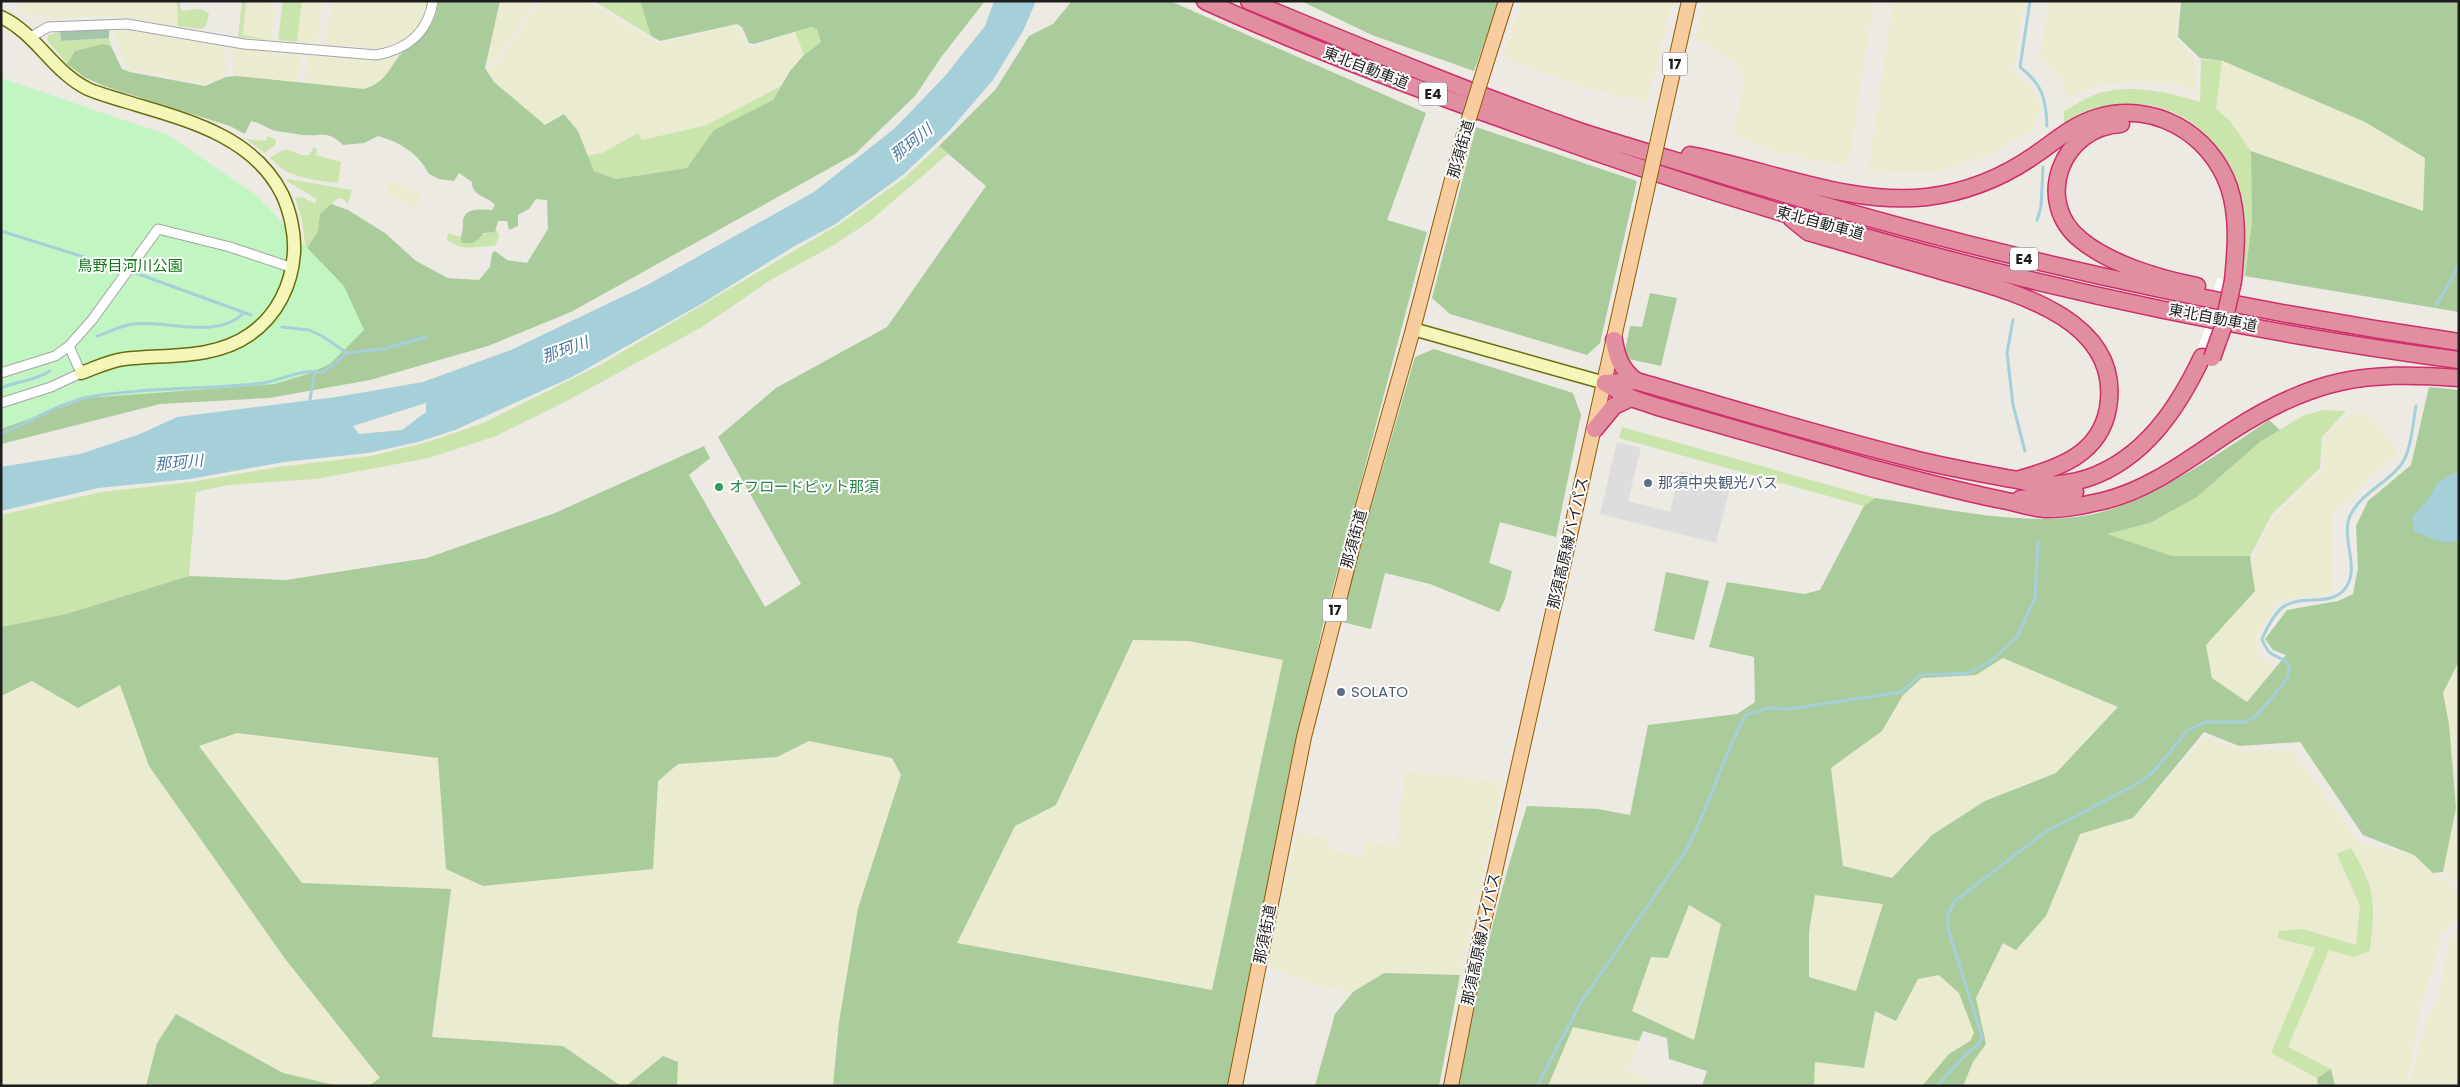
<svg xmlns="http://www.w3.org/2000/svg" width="2460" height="1087" font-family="Poppins,'Noto Sans JP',sans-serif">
  <rect width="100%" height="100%" fill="#edeae3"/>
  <!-- farmland -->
  <g fill="#ebeccf">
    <path d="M18 1H177L178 26 119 15 53 19 52 16 21 13Z"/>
    <path d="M246 1 269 3 275 9 271 39 242 35Z"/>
    <path d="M302 1H323L319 16 318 43 297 42Z"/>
    <path d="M332 1H427L426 11 420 24 411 35 399 42 376 48 326 44Z"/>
    <path d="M500 1H537L501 54 485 68Z"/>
    <path d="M542 1H586L659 44 738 25 747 49 795 32 804 55 790 71 781 86 707 125 641 140 638 133 602 153 587 156 578 131 564 114 545 125 494 82 487 71 497 64Z"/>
    <path d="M1523 1H1672L1647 102 1586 88 1503 58Z"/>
    <path d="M1704 1H1874L1848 166 1819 161 1763 148 1734 132 1745 78 1732 61 1696 38Z"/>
    <path d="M1893 1H2024L2013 72 2031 86 2041 107 2033 128 1990 155 1937 172 1868 173Z"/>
    <path d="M2049 1H2179L2176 38 2194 58 2196 91 2166 82H2129L2097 86 2067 98 2061 78 2040 58Z"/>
    <path d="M114 28 225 47 227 72 221 78 205 84 128 68 117 43Z"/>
    <path d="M232 47 299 56 298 83 236 76 233 69 231 49Z"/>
    <path d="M400 54 388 74 375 86 364 89 305 84 307 56 381 60Z"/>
    <path d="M2222 61 2365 122 2425 158 2423 211 2251 151 2230 121 2216 109Z"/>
    <path d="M391 180 422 194 414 210 408 207V205L385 192Z"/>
    <path d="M2351 413 2368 414 2398 452 2331 516 2333 593 2278 600 2257 634V654L2276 669 2247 702 2212 678 2206 644 2255 591 2252 558 2275 515 2323 469 2325 436Z"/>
    <path d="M1133 640 1189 641 1283 660 1212 990 957 943 1015 826 1056 805Z"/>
    <path d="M2003 658 2118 707 2056 773 1985 801 1932 835 1892 878 1843 866 1831 768 1882 731 1903 695 1922 678 1976 675Z"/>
    <path d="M2459 661V884L2443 872 2456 808 2449 724 2443 693Z"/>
    <path d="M32 681 78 708 120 684 149 766 286 960 380 1078 369 1086H338L283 1073 176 1014 157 1043 146 1086H1V696Z"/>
    <path d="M237 733 438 758 446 869H653L658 781 678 764 777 757 809 741 892 758 901 775 858 908 839 1022 833 1086H677L678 1062 664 1056 626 1086H621L563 1046 432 1037 451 889 302 883 198 746Z"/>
    <path d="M2205 737 2244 751 2291 749 2358 842 2414 855 2459 894V917L2441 936 2421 1007 2406 1086H2335L2331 1069 2288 1048 2329 949 2353 957 2370 951 2375 905 2367 876 2351 848 2337 854 2360 906 2356 946 2303 929 2277 937 2315 948 2271 1053 2317 1078 2318 1086H1963L1973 1062 1986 1044 1975 998 2004 943 2046 916 2080 834 2133 818Z"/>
    <path d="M1405 771 1503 782 1460 975 1384 973 1353 992 1318 986 1267 967 1297 832 1328 838 1329 849 1360 857 1366 841 1396 847Z"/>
    <path d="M1815 895 1883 904 1856 992 1809 977V932Z"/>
    <path d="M1689 905 1721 924 1694 1040 1631 1011 1651 956 1668 958Z"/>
    <path d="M2459 930V1086H2410L2427 1017 2439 996 2450 938Z"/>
    <path d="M1939 975 1959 993 1974 1033 1970 1041 1949 1054 1922 1086H1814V1062L1872 1010 1897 1021 1918 978Z"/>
    <path d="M1573 1026 1639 1041 1628 1069 1656 1086H1548Z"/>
  </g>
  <!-- grass -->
  <g fill="#cae5ab">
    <path d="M177 1H180V8L183 11C192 10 201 6 209 14L206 26 202 29 178 26Z"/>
    <path d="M246 1 243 35 271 40 238 37 242 2Z"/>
    <path d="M283 1H302L297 42 278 40Z"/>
    <path d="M594 1H640L651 36Z"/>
    <path d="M811 27 817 28 821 42 804 55 795 32Z"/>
    <path d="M60 32 61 41 109 38 111 46 102 44 75 51 67 64 47 40 48 35Z"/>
    <path d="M2201 59 2222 61 2216 109 2230 121 2251 151 2252 222 2245 276 2240 275C2243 254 2246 232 2244 211 2242 194 2234 175 2225 161 2188 97 2126 92 2064 123V111C2075 105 2087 97 2099 93 2131 84 2169 92 2200 102Z"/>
    <path d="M781 86 773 100 720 127 687 168 616 179 594 171 587 156 602 153 638 133 642 140 707 125Z"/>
    <path d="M268 136 275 139 276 144 265 153 246 139 266 141Z"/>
    <path d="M939 146 948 154 869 222 832 246 769 281 702 327 563 403 496 436 429 458 316 479 228 485 196 492 189 576 66 614 1 627V515L101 492 191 482 278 467 371 456 428 442 483 423 600 365 838 225 904 178Z"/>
    <path d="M313 148H317L316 155 341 162 338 183C315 180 284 178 270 157L286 149 301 155H309Z"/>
    <path d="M288 179 352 190 348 204 343 199 338 198 320 214 318 231 306 250 302 220 295 197 304 198 315 203 317 199 287 181Z"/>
    <path d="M497 230 499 236 495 246C478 246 462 252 447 240L448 233 461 237 462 242Z"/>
    <path d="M2322 410 2346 411 2322 437 2320 468 2272 514 2250 556H2168L2106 534 2150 523 2197 497 2261 441 2303 416Z"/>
    <path d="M1622 427 1875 498 1864 506 1619 438Z"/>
    <path d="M2351 848C2377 891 2375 902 2370 951L2353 957 2329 950 2288 1047 2331 1069 2317 1078 2271 1053 2315 948 2277 938 2279 931 2303 929 2356 945 2360 906 2337 854Z"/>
  </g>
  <!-- forest -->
  <g fill="#aacb9a" fill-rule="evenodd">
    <path d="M438 1H500L485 68 494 82 545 125 564 114 578 131 594 171 616 179 687 168 714 130 773 100 790 71 804 55 821 42 817 29 811 27 754 44 749 43 742 27 737 24 660 41 651 36 640 1H985L942 56 915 96 855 154 571 312 488 346 370 380 269 398 160 404 1 444V414L306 250 318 231 320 214 331 204 348 210 385 233 416 261 448 278 479 280 490 267 492 253 495 251 507 260 527 263 548 229 547 200 536 199 529 209 518 215V226L509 230 507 221H498L495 232 484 233C476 241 474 246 461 242 460 236 463 231 463 226 461 208 478 209 492 210L495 205C488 196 472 197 472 182L459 173 454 181 439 179 429 174C418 153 400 142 378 136L364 143 343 145C327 129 322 137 303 135 295 134 285 132 276 131 268 129 260 123 251 121L245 134 230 126 104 86 84 77 67 64 75 51 102 44 111 46 122 69 130 72 205 86 226 77 236 76 364 89C384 83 388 71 399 56 403 51 410 48 415 44 427 33 438 18 438 1Z"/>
    <path d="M1072 1H1170L1426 113 1387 220 1427 232 1323 625 1292 762 1228 1086H833L839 1022 858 908 901 775 892 758 809 741 777 757 678 764 658 781 653 869 483 886 446 869 438 758 237 733 199 746 302 883 451 889 432 1037 563 1046 621 1086H369L380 1078 286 960 149 766 120 685 78 708 32 681 1 696V627L66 614 189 576 286 580 427 558 555 513 704 446 710 458 689 475 765 607 801 584 718 437 776 388 887 327 986 186 939 146 996 89 1029 36 1053 24ZM1133 640 1189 641 1283 660 1212 990 957 943 1015 826 1056 805Z"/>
    <path d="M1301 1H1499L1474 71 1372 35Z"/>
    <path d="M2181 1H2459V312L2245 276 2252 222 2251 151 2423 211 2425 158 2365 122 2223 61 2200 58 2178 37Z"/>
    <path d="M1476 127 1637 181 1600 343 1587 355 1450 314 1432 298Z"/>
    <path d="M1650 293 1677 298 1661 366 1629 359 1625 351 1630 326 1642 327Z"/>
    <path d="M1434 349 1573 393 1581 415 1556 537 1500 522 1489 563 1512 571 1505 599 1499 612 1430 584 1385 573 1371 629 1338 621 1415 357Z"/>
    <path d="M2429 387 2459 390V661L2443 693 2449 724 2456 808 2443 872 2433 873 2414 855 2363 835 2300 742 2239 746 2204 732 2133 818 2080 834 2046 916 2016 950 2003 943 1976 998 1986 1044 1973 1062 1963 1086H1922L1949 1054 1970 1041 1974 1033 1959 993 1939 975 1918 979 1896 1021 1875 1011 1864 1068 1815 1062 1814 1086H1702L1707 1071 1669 1059 1667 1038 1643 1031 1639 1041 1573 1027 1548 1086H1457C1476 991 1497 898 1527 806L1598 809 1630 815 1648 725 1737 714 1755 702 1754 657 1709 647 1727 582 1804 594 1820 590 1864 506 1875 498C1944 508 2019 527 2089 515 2145 505 2222 452 2269 420L2280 430 2261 441 2197 497 2150 523 2107 534 2172 556H2250L2255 591 2206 645 2212 678 2247 702 2286 655 2273 650 2265 639 2287 610 2338 601 2353 594 2358 568 2356 526 2368 501 2411 465ZM2003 658 2118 707 2056 773 1985 801 1932 835 1892 878 1843 866 1831 768 1882 731 1903 695 1922 678 1976 675ZM1815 895 1883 904 1856 991 1809 977V932ZM1689 905 1721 924 1694 1040 1632 1011 1651 957 1668 958Z"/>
    <path d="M1666 572 1709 581 1694 640 1654 631Z"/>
    <path d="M1384 973 1460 975 1439 1086H1315L1335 1014 1353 992Z"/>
    <path d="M176 1014 283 1073 338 1086H146L157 1043Z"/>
    <path d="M663 1056 678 1062 677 1086H626Z"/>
    <path d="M2331 1069 2335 1086H2318L2317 1078Z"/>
  </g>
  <!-- cemetery -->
  <path fill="#a5c5a9" d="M109 29V38L61 41 60 32Z"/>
  <!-- park -->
  <path fill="#c1f6c3" d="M1 78 168 135 256 195 344 286 364 330 330 364 308 374 275 384 87 398 1 429Z"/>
  <!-- parking -->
  <path fill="#ddd" d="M1617 442 1641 448 1628 501 1670 512 1680 471 1731 484 1716 543 1600 514Z"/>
  <!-- water -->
  <g fill="#a5d0d9" fill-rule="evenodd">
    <path d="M994 1H1036L1023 31 993 80 949 131 903 175 834 225 793 247 703 303 572 377 455 430 418 442 368 453 284 462 190 479 98 488 1 511V467L80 454 140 434 177 417 336 397 423 382 511 350 647 285 814 192 895 128 945 76 985 26ZM426 403V412L402 430 359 434 353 426Z"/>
    <path d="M2455 472 2459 477V540C2444 546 2428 537 2414 531L2412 517 2429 498 2438 482Z"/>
  </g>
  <!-- pier -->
  <path fill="#fff" d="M2217 278 2239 283 2218 360 2195 355 2205 329Z"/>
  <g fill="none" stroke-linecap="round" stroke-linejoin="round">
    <!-- stream -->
    <g stroke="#a5d0d9" stroke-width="3">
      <path d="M2030 1 2020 67C2042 84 2046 98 2047 126"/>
      <path d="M2037 220 2041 207 2043 167"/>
      <path d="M1 231 141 275 251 315"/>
      <path d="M2436 305 2453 277 2459 261"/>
      <path d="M2013 320 2007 353 2013 405 2025 451"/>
      <path d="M282 327 309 330 322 336 347 353"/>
      <path d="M97 336C109 332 122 325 134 324 169 320 216 340 244 313"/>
      <path d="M1 388C17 381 35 381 50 371"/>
      <path d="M310 399 315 372H324L347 353 383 349 426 337"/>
      <path d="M1 434C30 422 59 403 89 397 146 387 206 390 263 383 277 381 303 369 315 372"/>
      <path d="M1537 1086 1581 1002 1685 852C1710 808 1721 758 1746 715L1769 708 1789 709 1901 692 1920 675 1968 673 1990 662 2017 637 2035 598 2038 541"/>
      <path d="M1937 1086 1966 1054 1979 1044 1982 1037 1948 929V914L1955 901 2045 832 2135 785 2153 772 2187 731 2205 722H2245L2255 717 2281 687 2288 677 2289 665C2278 652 2270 661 2262 639 2267 628 2273 615 2283 607 2301 594 2329 607 2344 590 2362 570 2340 538 2350 516 2362 490 2394 481 2405 458 2412 443 2413 423 2416 406"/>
    </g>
    <defs>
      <g id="street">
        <path d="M31 37 48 27 127 24 244 44 376 55C406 50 428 33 433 1"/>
        <path d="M69 346 92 320 158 229 230 247 293 268"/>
        <path d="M1 373 55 356 69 346 81 373 51 387 1 403"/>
      </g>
      <g id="secondary">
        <path d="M1 17C37 34 53 72 88 89 99 94 112 97 124 101 182 119 252 134 282 194 290 211 295 233 294 252 292 285 277 316 249 335 213 360 165 354 124 359 109 361 95 368 81 373"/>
        <path d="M1413 329 1605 383"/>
      </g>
      <g id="primary">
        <path d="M1485 67 1506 1"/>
        <path d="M1661 126 1689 1"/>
        <path d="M1235 1086 1304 737 1363 506 1412 333 1462 141"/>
        <path d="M1451 1086 1478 948 1644 203"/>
      </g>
      <g id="highway">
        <path d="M1205 1C1303 46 1404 84 1505 120 1812 233 2134 317 2459 360"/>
        <path d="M1249 1C1358 46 1468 92 1579 131 1619 144 1660 156 1700 168 1948 246 2202 305 2459 342"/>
        <path d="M2121 124C2061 127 2033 202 2081 240 2110 264 2160 279 2197 286"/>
        <path d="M1690 155C1766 169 1849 206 1927 197 1967 192 2002 178 2035 155 2054 142 2073 125 2096 118 2153 100 2210 133 2229 187 2239 217 2236 250 2233 281"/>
        <path d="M1792 219 1808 232C1850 244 1892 257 1935 269 2001 289 2124 314 2108 408 2100 454 2059 468 2020 479"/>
        <path d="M1614 340C1617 358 1621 369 1636 381"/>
        <path d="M1605 383 1631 398 1658 407C1729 428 1800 448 1871 468 1916 480 1961 492 2007 501 2021 504 2034 509 2048 509 2067 509 2085 505 2103 501 2152 489 2191 457 2233 430 2314 378 2364 371 2459 378"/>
        <path d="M1605 383 1636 381C1726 407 1815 434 1906 457 1943 467 1980 473 2017 480 2025 481 2032 484 2040 485 2056 485 2073 483 2088 478 2144 459 2178 408 2202 357"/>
        <path d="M1595 429 1614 406 1631 398"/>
        <path d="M2020 499 2075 492"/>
      </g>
    </defs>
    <!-- street casing -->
    <use href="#street" stroke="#a4a4a4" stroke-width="11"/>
    <!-- secondary casing -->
    <use href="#secondary" stroke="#676d0a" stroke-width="15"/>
    <!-- primary casing -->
    <use href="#primary" stroke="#8e5b08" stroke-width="16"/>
    <!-- highway casing -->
    <use href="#highway" stroke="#cf2d6c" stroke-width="19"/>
    <!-- street -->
    <use href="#street" stroke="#fff" stroke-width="9"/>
    <!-- secondary -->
    <use href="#secondary" stroke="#f5f6b9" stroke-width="12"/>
    <!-- primary -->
    <use href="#primary" stroke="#f7cd9f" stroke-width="14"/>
    <!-- highway -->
    <use href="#highway" stroke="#e18ea1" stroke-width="16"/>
    <defs>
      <g id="primary-bridge">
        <path d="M1462 141 1485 67"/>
        <path d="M1644 203 1661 126"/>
      </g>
      <path id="highway-bridge" d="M2212 358 2223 327 2233 281"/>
    </defs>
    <!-- primary-bridge casing -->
    <use href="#primary-bridge" stroke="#8e5b08" stroke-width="16" stroke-linecap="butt"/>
    <!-- highway-bridge casing -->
    <use href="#highway-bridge" stroke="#cf2d6c" stroke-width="19" stroke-linecap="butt"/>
    <!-- primary-bridge -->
    <use href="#primary-bridge" stroke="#f7cd9f" stroke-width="14"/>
    <!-- highway-bridge -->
    <use href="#highway-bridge" stroke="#e18ea1" stroke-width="16"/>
  </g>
  <!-- markers -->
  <g fill="#5c6f8a" stroke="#fff" stroke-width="2">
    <circle cx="1648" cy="483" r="5"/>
    <circle cx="1341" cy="692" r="5"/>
  </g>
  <circle fill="#2e9e5b" stroke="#fff" stroke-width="2" cx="719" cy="487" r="5"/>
  <g text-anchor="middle" stroke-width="4" stroke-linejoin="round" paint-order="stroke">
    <!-- shield labels -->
    <g fill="#fff" stroke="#616161" stroke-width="1">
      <rect x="1662.5" y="52.5" width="25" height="23" rx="4"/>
      <rect x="1419" y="82.5" width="28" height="23" rx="4"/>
      <rect x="2010" y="247.5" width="28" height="23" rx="4"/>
      <rect x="1322.5" y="598.5" width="25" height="23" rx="4"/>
    </g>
    <g font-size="14" font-weight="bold" fill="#1d1d1d">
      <text x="1675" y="69">17</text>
      <text x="1433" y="99">E4</text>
      <text x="2024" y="264">E4</text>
      <text x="1335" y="615">17</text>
    </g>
    <!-- street labels -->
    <g font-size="15" fill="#1d1d1d" stroke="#fff">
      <text transform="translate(1366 68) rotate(21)" y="5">東北自動車道</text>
      <text transform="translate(1461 149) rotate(-74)" y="5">那須街道</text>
      <text transform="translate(1820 223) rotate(15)" y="5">東北自動車道</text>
      <text transform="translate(2213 318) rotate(11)" y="5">東北自動車道</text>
      <text transform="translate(1354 539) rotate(-75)" y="5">那須街道</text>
      <text transform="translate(1568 543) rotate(-77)" y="5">那須高原線バイパス</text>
      <text transform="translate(1265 934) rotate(-79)" y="5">那須街道</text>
      <text transform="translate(1481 939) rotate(-78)" y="5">那須高原線バイパス</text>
    </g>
    <!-- park labels -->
    <g font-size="15" fill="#117515" stroke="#fff">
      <text x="130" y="271">鳥野目河川公園</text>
    </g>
    <!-- service labels -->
    <g font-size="15" fill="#4e5e75" stroke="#fff" text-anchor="start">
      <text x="1658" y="488">那須中央観光バス</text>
      <text x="1351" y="697">SOLATO</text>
    </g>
    <!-- leisure labels -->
    <g font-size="15" fill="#27864d" stroke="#fff" text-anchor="start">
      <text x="729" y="492">オフロードピット那須</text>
    </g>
    <!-- water labels -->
    <g font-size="16" font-style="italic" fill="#4c7aa0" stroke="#fff">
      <text transform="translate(911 142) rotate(-39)" y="6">那珂川</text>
      <text transform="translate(565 349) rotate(-20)" y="6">那珂川</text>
      <text transform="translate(179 462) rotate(-5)" y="6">那珂川</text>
    </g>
  </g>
  <!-- border -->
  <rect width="2460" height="1087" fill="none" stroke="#1d1d1d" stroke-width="5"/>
</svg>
